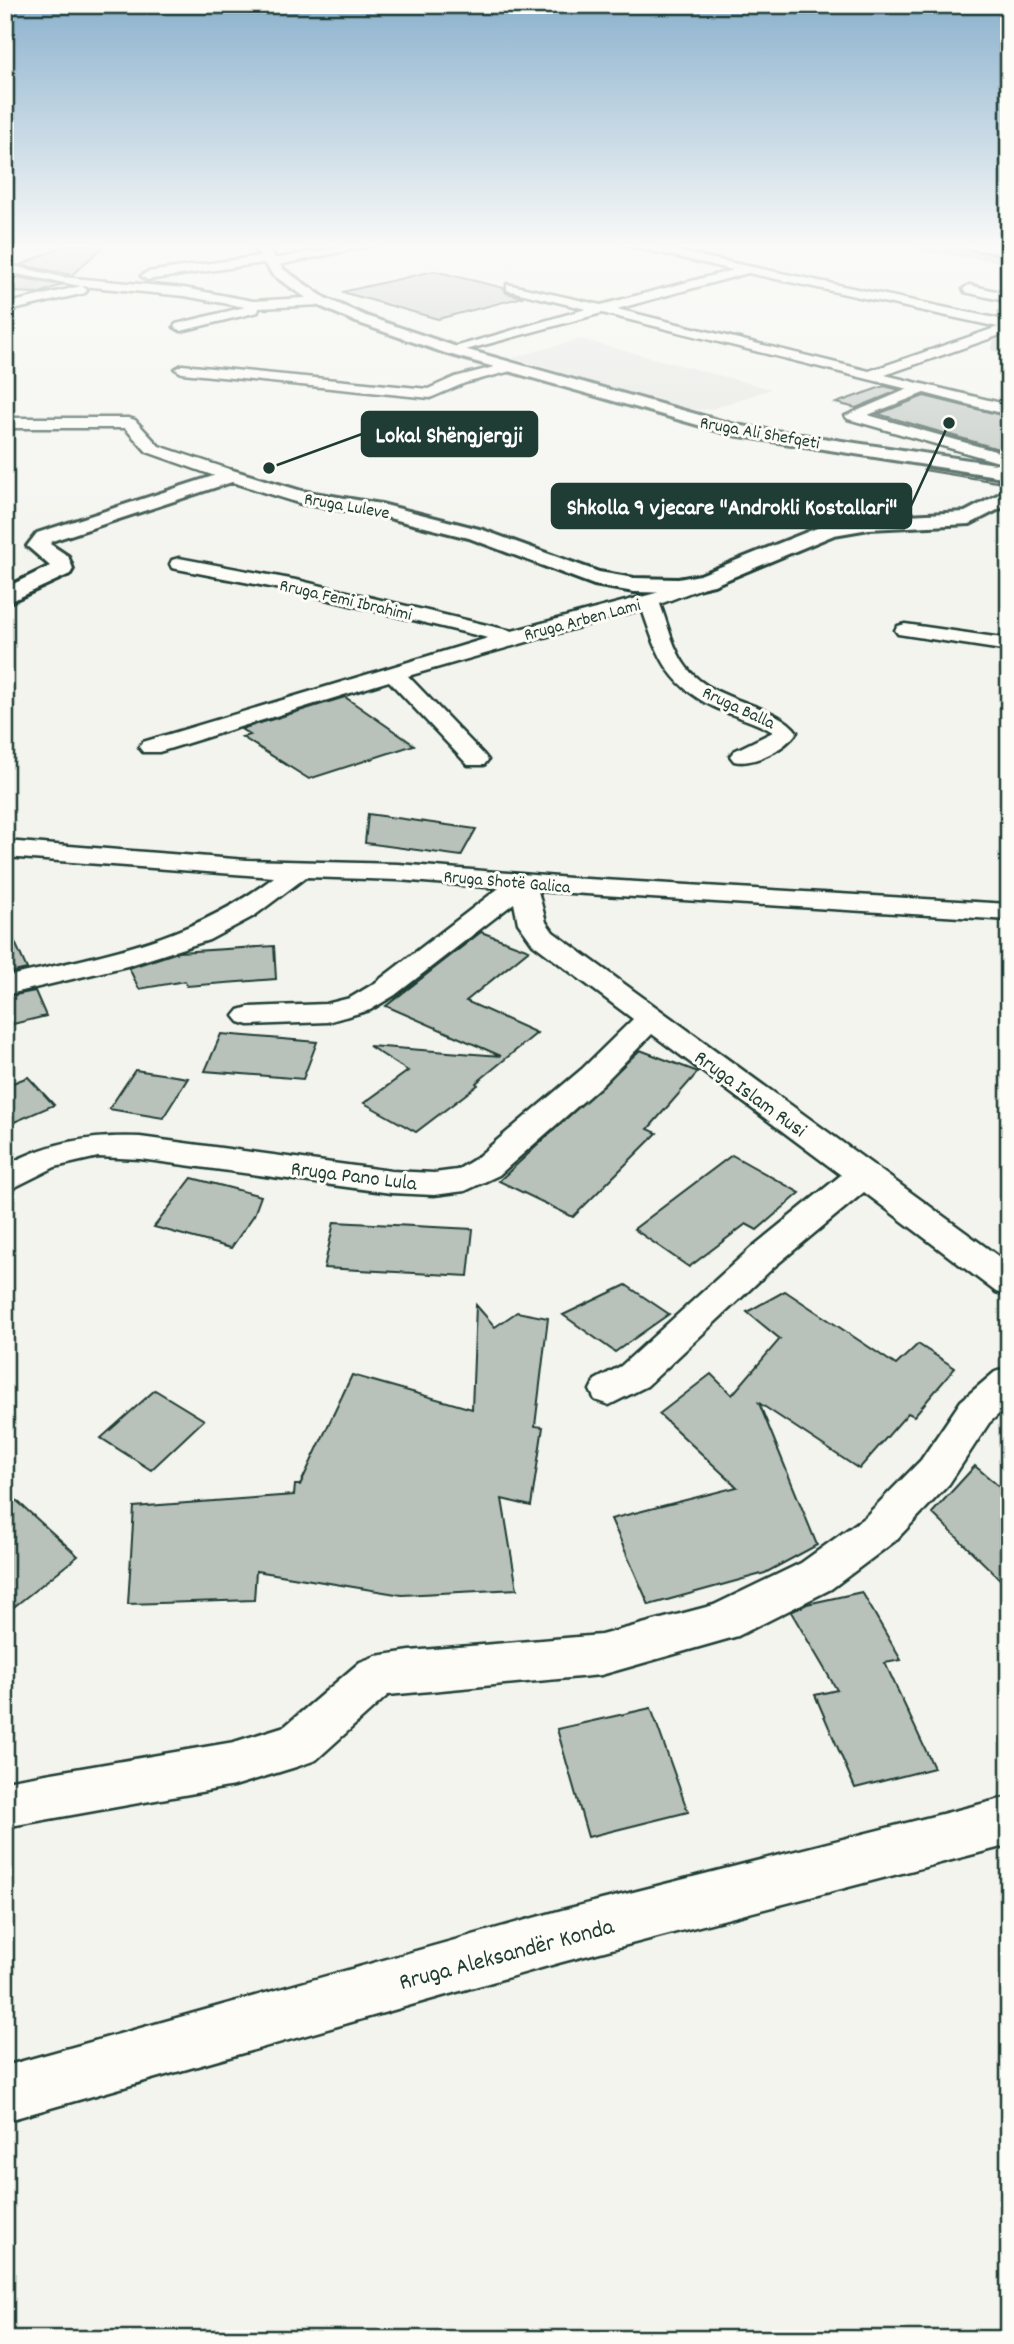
<svg xmlns="http://www.w3.org/2000/svg" width="1014" height="2344" font-family="Dekko,sans-serif">
  <rect width="100%" height="100%" fill="#f4f4ef"/>
  <filter id="ink" filterUnits="userSpaceOnUse"><feTurbulence type="fractalNoise" baseFrequency=".0143" numOctaves="2"/><feDisplacementMap in="SourceGraphic" scale="14" xChannelSelector="R" yChannelSelector="G"/><feConvolveMatrix kernelMatrix="1 2 1 2 8 2 1 2 1" color-interpolation-filters="sRGB"/></filter>
  <g filter="url(#ink)">
    <!-- built -->
    <g fill="#e2e5df">
      <path d="M580 339 771 389 711 409 689 410 512 358Z"/>
      <path d="M924 394 1009 416V454L864 416Z"/>
    </g>
    <g fill="none" stroke-linecap="round" stroke-linejoin="round">
      <!-- river -->
      <path fill="#a3aea7" fill-rule="evenodd" d="M911 244H974L1009 249V263L923 251 915 249Z"/>
    </g>
    <!-- building -->
    <g fill="#b9c1bb" stroke="#1f3d34" stroke-width="2">
      <path d="M68 244H106L72 275 21 265Z"/>
      <path d="M434 271 504 288 506 293 523 297 438 319 342 292Z"/>
      <path d="M5 275 61 285 40 293 5 292Z"/>
      <path d="M884 386 900 390 856 408 836 403Z"/>
      <path d="M924 396 1009 417V452L878 414Z"/>
      <path d="M926 468 1009 481V484L924 470Z"/>
      <path d="M345 697 414 745 309 779 242 737 250 735 241 729Z"/>
      <path d="M368 814 476 829 461 856 365 843Z"/>
      <path d="M5 920 27 969 5 974Z"/>
      <path d="M481 932 529 950 466 1001 537 1033 476 1083 478 1085 416 1132 364 1103 408 1071 369 1046 501 1056 386 1006Z"/>
      <path d="M274 946 276 979 187 986 185 981 139 989 129 968 178 952Z"/>
      <path d="M35 991 46 1016 5 1026V997Z"/>
      <path d="M221 1034 317 1042 303 1079 205 1071Z"/>
      <path d="M640 1050 698 1072 648 1129 657 1133 573 1217 499 1181Z"/>
      <path d="M135 1070 188 1078 163 1118 109 1109Z"/>
      <path d="M28 1077 54 1105 5 1126V1086Z"/>
      <path d="M732 1155 800 1193 757 1230 746 1224 689 1267 634 1229Z"/>
      <path d="M192 1178 261 1196 254 1215 231 1248 154 1227Z"/>
      <path d="M334 1222 473 1229 468 1276 324 1268Z"/>
      <path d="M626 1285 669 1314 615 1352 563 1315Z"/>
      <path d="M785 1291 896 1365 918 1344 955 1368 914 1416 908 1413 859 1469 759 1403 817 1545 765 1573 649 1605 611 1519 737 1487 659 1414 711 1374 732 1395 780 1339 747 1312Z"/>
      <path d="M476 1305 495 1327 517 1312 548 1318 535 1426 543 1427 531 1506 502 1499 517 1589 402 1595 256 1571 254 1600 128 1604 134 1507 294 1495 295 1485H300L352 1375 472 1409Z"/>
      <path d="M155 1390 204 1420 151 1470 101 1438Z"/>
      <path d="M975 1466 1009 1495V1588L932 1513Z"/>
      <path d="M5 1490 78 1556 5 1614Z"/>
      <path d="M862 1592 901 1660 885 1663 934 1768 855 1788 815 1695 837 1690 791 1612 807 1604Z"/>
      <path d="M651 1708 688 1812 588 1837 557 1729Z"/>
    </g>
    <g fill="none" stroke-linecap="round" stroke-linejoin="round">
      <!-- minor-tunnel -->
      <path stroke="#c9cfca" stroke-width="13" stroke-dasharray="13 6" stroke-linecap="butt" d="M993 344 1009 348"/>
      <defs>
        <g id="minor">
          <path d="M355 244H378L269 267 263 263 147 280 141 276 147 272 267 255 273 259Z"/>
          <path d="M622 244H643L1009 321V332L885 375 1009 405V415L924 393 868 415 1009 455V465L848 419 845 416 908 389 602 313 451 354 444 350 586 309 507 290V284L601 305 733 270ZM748 273 998 327 869 371 617 309Z"/>
          <path d="M5 264 62 277 184 288 253 301 320 297 326 301 320 305 259 308 258 312 181 331 174 327 176 324 245 307 184 296 82 286 87 290 85 293 5 312V304L81 286 5 272Z"/>
          <path d="M969 285 1009 294V302L965 292 963 289Z"/>
          <path d="M510 363 515 364V370L465 383 430 398 182 373 175 369 182 365 428 389 455 377Z"/>
          <path d="M5 418H129L135 420 159 446 238 472 240 476 232 481 226 480 147 452 125 428H5Z"/>
          <path d="M179 558 301 581 512 631 656 593 688 580H702L705 584 702 588 660 604C668 625 673 650 687 668 715 704 777 703 797 732 786 748 754 766 734 761L730 756 734 751 773 732C758 723 740 718 723 711 670 689 659 660 642 609L408 676 484 755 488 760 484 765H468L389 681 159 752H143L139 747 143 742 488 638 301 593 172 568 170 564 172 560Z"/>
          <path d="M905 624 1009 639V651L898 634 895 630 898 626Z"/>
          <path d="M5 841 247 860 398 864 570 878 1009 904V920L538 891 546 922 553 932 1009 1264V1296L996 1292 864 1192 775 1266 647 1386 609 1405 595 1400 590 1390 595 1380 621 1366 751 1248 841 1175 652 1034 604 1083 499 1175 465 1191 434 1195 391 1193 140 1159 98 1157 55 1167 5 1192V1166C48 1142 91 1135 140 1137L391 1171 434 1173 457 1170 475 1159 582 1069 633 1019 533 944 518 923 514 903 395 995 370 1010 327 1022 249 1025 239 1022 234 1016 239 1010 249 1007 326 1004 350 998 375 983 499 888 398 880 306 877 254 916 209 940 127 966 5 995V977C105 954 190 941 274 877L5 857Z"/>
          <path d="M1009 1367V1405L989 1423 949 1484 895 1541 831 1589 738 1636 601 1675 388 1695 316 1760 299 1766 234 1786 5 1827V1781L234 1742 285 1726 360 1662 376 1656 410 1651 601 1635 714 1605 801 1563 865 1517 921 1460 961 1401 995 1372Z"/>
          <path d="M1009 1797V1845L562 1962 5 2121V2066L562 1910Z"/>
        </g>
        <path id="tertiary" d="M232 470 302 491 381 504 483 530 599 572 634 578 678 579 700 575 822 526 869 517 965 512 1009 489V504L970 524 869 529 834 535 714 585 678 593 634 592 594 585 469 538 381 516 299 503 232 482 52 541 50 544 68 556 73 569 70 574 5 604V588L50 566 27 546 37 533Z"/>
        <path id="secondary" d="M252 244H265L283 269 325 298 366 316 457 347 735 425 1009 466V478L733 435 445 353 356 322 315 304 273 275Z"/>
        <path id="trunk" d="M959 244 1009 246V254L966 248Z"/>
      </defs>
      <!-- minor casing -->
      <use href="#minor" stroke="#1f3d34" stroke-width="5"/>
      <!-- tertiary casing -->
      <use href="#tertiary" stroke="#1f3d34" stroke-width="6"/>
      <!-- secondary casing -->
      <use href="#secondary" stroke="#1f3d34" stroke-width="6"/>
      <!-- trunk casing -->
      <use href="#trunk" stroke="#1f3d34" stroke-width="6"/>
      <!-- minor -->
      <use href="#minor" fill="#fdfcf7" fill-rule="evenodd"/>
      <!-- tertiary -->
      <use href="#tertiary" fill="#fdfcf7" fill-rule="evenodd"/>
      <!-- secondary -->
      <use href="#secondary" fill="#fdfcf7" fill-rule="evenodd"/>
      <!-- trunk -->
      <use href="#trunk" fill="#fdfcf7" fill-rule="evenodd"/>
    </g>
  </g>
  <!-- sky -->
  <linearGradient id="sky" x2="0" y2="1"><stop stop-color="#8cb2ce"/><stop offset="0.43" stop-color="#fafaf8"/><stop offset="1" stop-color="#fafaf8" stop-opacity="0"/></linearGradient>
  <rect width="1014" height="572" fill="url(#sky)"/>
  <g text-anchor="middle" stroke-width="6" stroke-linejoin="round" paint-order="stroke">
    <!-- far-street labels -->
    <g font-size="18" fill="#1f3d34" stroke="#fdfcf7">
      <text transform="translate(760 432) rotate(10)" y="6">Rruga Ali Shefqeti</text>
      <text transform="translate(347 505) rotate(10)" y="6">Rruga Luleve</text>
      <text transform="translate(346 599) rotate(13)" y="6">Rruga Femi Ibrahimi</text>
      <text transform="translate(582 619) rotate(-15)" y="6">Rruga Arben Lami</text>
      <text transform="translate(739 707) rotate(25)" y="6">Rruga Balla</text>
      <text transform="translate(507 881) rotate(5)" y="6">Rruga Shotë Galica</text>
    </g>
    <!-- street labels -->
    <g font-size="21" fill="#1f3d34" stroke="#fdfcf7">
      <text transform="translate(751 1093) rotate(36)" y="7">Rruga Islam Rusi</text>
      <text transform="translate(354 1175) rotate(7)" y="7">Rruga Pano Lula</text>
    </g>
    <!-- near-street labels -->
    <g font-size="24" fill="#1f3d34" stroke="#fdfcf7">
      <text transform="translate(506 1953) rotate(-15)" y="8">Rruga Aleksandër Konda</text>
    </g>
  </g>
  <!-- callouts -->
  <path fill="none" stroke="#1f3d34" stroke-width="2.5" d="M269 468L362 434M949 423L911 506"/>
  <g fill="#1f3d34" stroke="#fdfcf7" stroke-width="2.5">
    <circle cx="269" cy="468" r="7"/>
    <circle cx="949" cy="423" r="7"/>
  </g>
  <g fill="#1f3d34" stroke="#1f3d34" stroke-width="2.5">
    <rect x="362" y="412" width="175" height="44" rx="7"/>
    <rect x="552" y="484" width="359" height="44" rx="7"/>
  </g>
  <g font-size="23" text-anchor="middle" font-weight="bold" fill="#fff">
    <text x="449" y="442">Lokal Shëngjergji</text>
    <text x="732" y="514">Shkolla 9 vjecare "Androkli Kostallari"</text>
  </g>
  <!-- margin -->
  <rect width="1014" height="2344" fill="none" stroke="#fdfcf7" stroke-width="28"/>
  <rect x="14" y="14" width="986" height="2316" fill="none" stroke="#1f3d34" stroke-width="2.5" filter="url(#ink)"/>
</svg>
